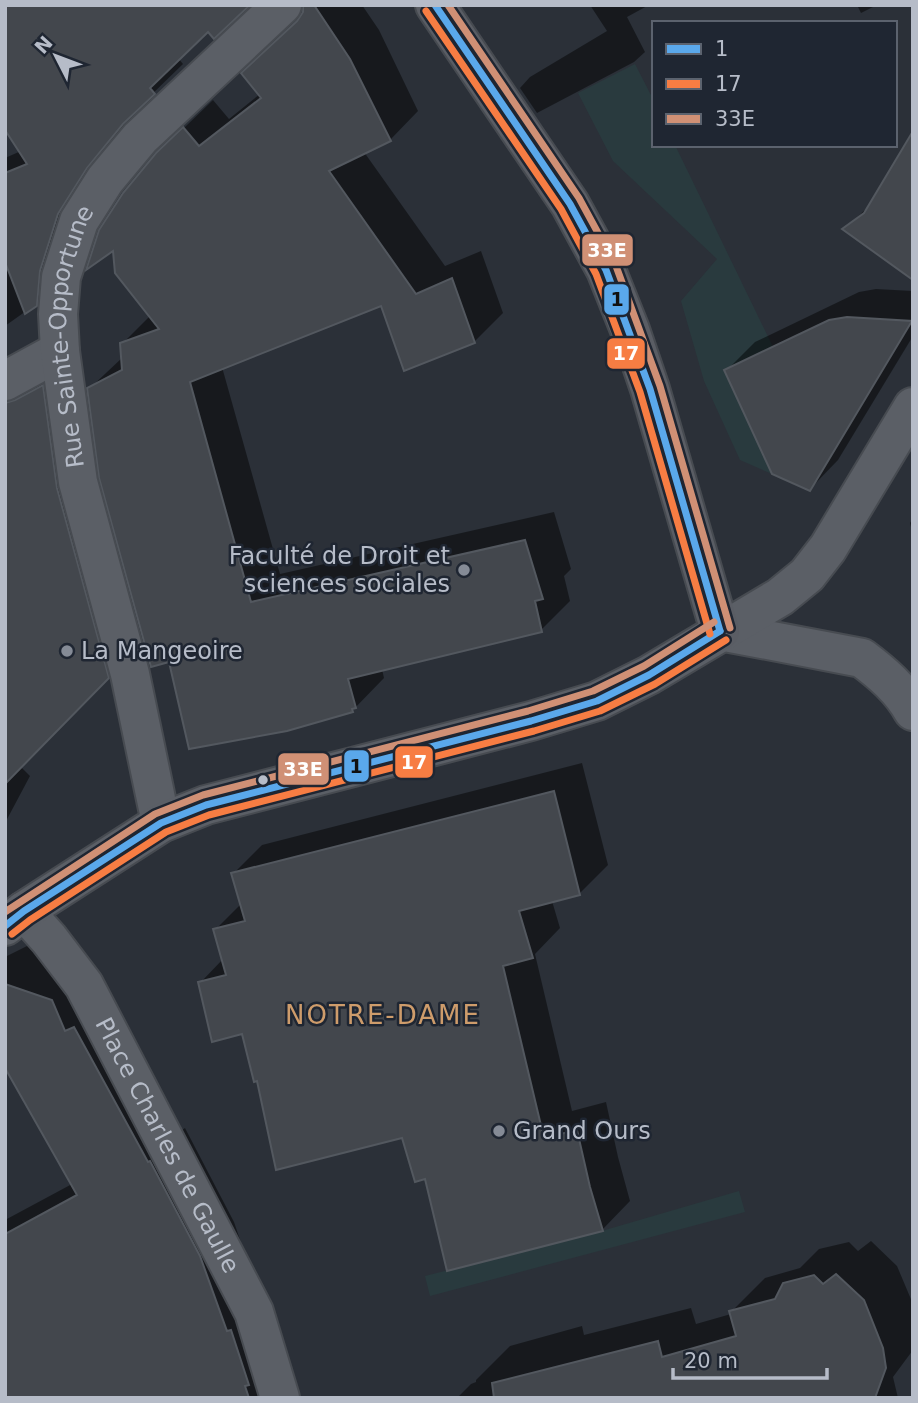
<svg xmlns="http://www.w3.org/2000/svg" width="918" height="1403" font-family="'DejaVu Sans',sans-serif">
  <rect width="100%" height="100%" fill="#2b3038"/>
  <!-- green -->
  <g fill="#293a3e">
    <path d="M635 64 654 101V145H675L773 347 724 371 772 474 740 460 704 381 681 301 717 259 613 161 578 93Z"/>
    <path d="M739 1191 745 1212 430 1296 425 1276 595 1233Z"/>
  </g>
  <!-- shadow -->
  <g fill="#0007">
    <path d="M305 5H362L379 30 418 111 390 140 364 152 445 266 481 251 503 313 474 342 382 304 222 367 280 574 554 512 571 569 564 576 570 601 541 630 382 669 384 678 352 711 170 660 89 389 123 357 122 344 151 315 157 154 213 100 229 119 260 94 304 13Z"/>
    <path d="M590 5H649L627 17 645 52 634 62 537 113 520 88 530 77 607 31Z"/>
    <path d="M857 5H877L861 13Z"/>
    <path d="M208 29 178 58 183 64 145 101 117 135 89 179 65 275 36 304 5 326V158L21 151Z"/>
    <path d="M873 202 913 278 845 229Z"/>
    <path d="M876 289 913 291V336L838 460 810 489 726 371 755 342 859 292Z"/>
    <path d="M5 370 43 375 133 651 21 767 30 776 5 823Z"/>
    <path d="M913 518V535L910 523Z"/>
    <path d="M582 763 608 865 579 894 552 901 560 928 535 954 572 1111 606 1102 618 1157 630 1201 602 1230 426 1177 404 1135 258 1079 244 1032 200 983 223 959 215 930 242 903 233 874 262 845Z"/>
    <path d="M27 946 86 966 108 994 182 1130 185 1128 234 1222 294 1398H5V1220L72 1184 5 1065V957Z"/>
    <path d="M871 1241 897 1266 913 1304V1350L893 1377 898 1398H457L471 1384 476 1382V1380L510 1346 582 1326 584 1335 691 1308 696 1324 731 1314V1312L765 1278 800 1268 819 1249 849 1242 858 1251Z"/>
  </g>
  <!-- building -->
  <g fill="#43474d" stroke="#53585f" stroke-width="2">
    <path d="M5 5H250L214 39 208 32 150 88 155 94 123 124 87 168 58 214 40 271 37 306 25 314 5 262V173L27 164 5 130Z"/>
    <path d="M303 5H314L350 59 391 141 329 171 416 294 452 278 475 343 404 371 381 306 190 382 251 602 525 540 543 599 535 601 542 632 348 679 356 708 352 709 353 712 287 731 189 749 169 662 151 667 99 478 87 388 122 370 120 343 159 329 115 273 113 251 86 270 99 230 123 193 156 153 183 127 199 146 261 98 241 73 297 21 303 12Z"/>
    <path d="M913 131V280L842 229 864 213Z"/>
    <path d="M847 317 912 321 810 491 772 474 724 370 829 320Z"/>
    <path d="M43 385 57 488 109 678 5 784V403L15 400Z"/>
    <path d="M554 791 580 895 519 911 533 958 503 966 544 1138 577 1130 590 1187 603 1231 447 1271 425 1179 415 1182 402 1138 276 1170 257 1081 254 1082 242 1034 212 1042 198 982 226 975 213 929 245 921 231 873Z"/>
    <path d="M5 984 52 1000 65 1031 74 1027 148 1162 150 1161 200 1256 227 1331 231 1330 249 1385 245 1386 249 1398H5V1234L77 1195 5 1068Z"/>
    <path d="M836 1274 864 1300 883 1348 886 1368 875 1398H494L492 1383 658 1341 662 1357 736 1336 729 1311 775 1299 783 1283 814 1275 823 1284Z"/>
  </g>
  <g fill="none" stroke-linecap="round" stroke-linejoin="round">
    <defs>
      <g id="street">
        <path d="M5 381 60 351"/>
        <path d="M720 631 862 658C882 673 901 689 913 711"/>
        <path id="s1" d="M161 823 130 674 78 482 60 351 58 314 61 277 79 221 105 180 140 138 282 5"/>
        <path id="s2" d="M24 911 49 939 84 985 254 1312 280 1398"/>
        <path d="M5 926 24 911 161 823 206 805 531 721 597 701 649 675 780 597 807 575 828 548 913 407"/>
      </g>
      <path id="secondary" d="M435 5 570 204 606 270 630 330 650 389 720 631"/>
    </defs>
    <!-- street casing -->
    <use href="#street" stroke="#474b51" stroke-width="42"/>
    <!-- secondary casing -->
    <use href="#secondary" stroke="#474b51" stroke-width="42"/>
    <!-- street -->
    <use href="#street" stroke="#5b5f66" stroke-width="38"/>
    <!-- secondary -->
    <use href="#secondary" stroke="#5a5d64" stroke-width="38"/>
    <defs>
      <g id="bus-1">
        <path d="M435 5 570 204 606 270 650 389 720 631"/>
        <path d="M5 926 24 911 161 823 206 805 531 721 597 701 649 675 720 631"/>
      </g>
      <g id="bus-2">
        <path d="M426 11 561 209 596 274 640 392 710 634"/>
        <path d="M12 934 30 920 166 832 209 815 534 731 600 711 655 684 726 640"/>
      </g>
      <g id="bus-3">
        <path d="M448 5 579 198 616 266 660 386 730 628"/>
        <path d="M5 912 155 814 203 795 528 711 593 691 644 666 714 622"/>
      </g>
    </defs>
    <!-- bus-1 casing -->
    <use href="#bus-1" stroke="#1f2632" stroke-width="12"/>
    <!-- bus-2 casing -->
    <use href="#bus-2" stroke="#1f2632" stroke-width="12"/>
    <!-- bus-3 casing -->
    <use href="#bus-3" stroke="#1f2632" stroke-width="12"/>
    <!-- bus-1 -->
    <use href="#bus-1" stroke="#5aa8eb" stroke-width="7"/>
    <!-- bus-2 -->
    <use href="#bus-2" stroke="#f77d43" stroke-width="7"/>
    <!-- bus-3 -->
    <use href="#bus-3" stroke="#d09075" stroke-width="7"/>
  </g>
  <!-- markers -->
  <g fill="#858b96" stroke="#1f2632" stroke-width="2.5">
    <circle cx="464" cy="570" r="7"/>
    <circle cx="67" cy="651" r="7"/>
    <circle cx="499" cy="1131" r="7"/>
  </g>
  <circle fill="#b6bcc8" stroke="#1f2632" stroke-width="2.5" cx="263" cy="780" r="6"/>
  <g text-anchor="middle" stroke-width="5" stroke-linejoin="round" paint-order="stroke">
    <!-- street labels -->
    <g font-size="24" fill="#b6bcc8" stroke="#1f2632">
      <text dy="8" stroke="none"><textPath href="#s1" startOffset="499">Rue Sainte-Opportune</textPath></text>
      <text dy="8" stroke="none"><textPath href="#s2" startOffset="276">Place Charles de Gaulle</textPath></text>
    </g>
    <!-- poi labels -->
    <g font-size="24" fill="#b6bcc8" stroke="#1f2632" text-anchor="start">
      <text x="450" y="564" text-anchor="end">Faculté de Droit et<tspan x="450" dy="28">sciences sociales</tspan></text>
      <text x="81" y="659">La Mangeoire</text>
      <text x="513" y="1139">Grand Ours</text>
    </g>
    <!-- neighbourhood labels -->
    <g font-size="26" letter-spacing="2" fill="#ce9c6b" stroke="#1f2632">
      <text x="383" y="1024">NOTRE-DAME</text>
    </g>
  </g>
  <g stroke="#1f2632" stroke-width="2.5">
    <rect x="581" y="233" width="53" height="34" rx="7" fill="#d09075"/>
    <rect x="603" y="283" width="27" height="33" rx="7" fill="#5aa8eb"/>
    <rect x="606" y="337" width="40" height="33" rx="7" fill="#f77d43"/>
    <rect x="394" y="745" width="40" height="34" rx="7" fill="#f77d43"/>
    <rect x="343" y="749" width="27" height="34" rx="7" fill="#5aa8eb"/>
    <rect x="277" y="752" width="53" height="34" rx="7" fill="#d09075"/>
  </g>
  <g font-size="19" text-anchor="middle" font-weight="bold" fill="#fff">
    <text x="607" y="257">33E</text>
    <text x="626" y="360">17</text>
    <text x="414" y="769">17</text>
    <text x="303" y="776">33E</text>
  </g>
  <g font-size="19" text-anchor="middle" font-weight="bold" fill="#111">
    <text x="617" y="306">1</text>
    <text x="356" y="773">1</text>
  </g>
  <!-- border -->
  <rect width="918" height="1403" fill="none" stroke="#b6bcc8" stroke-width="14"/>
  <!-- legend -->
  <rect x="652" y="21" width="245" height="126" fill="#1f2632" stroke="#5b626e" stroke-width="2"/>
  <rect x="666" y="44" width="35" height="10" fill="#5aa8eb" stroke="#5b626e" stroke-width="2"/>
  <text x="715" y="56" font-size="21" fill="#b6bcc8">1</text>
  <rect x="666" y="79" width="35" height="10" fill="#f77d43" stroke="#5b626e" stroke-width="2"/>
  <text x="715" y="91" font-size="21" fill="#b6bcc8">17</text>
  <rect x="666" y="114" width="35" height="10" fill="#d09075" stroke="#5b626e" stroke-width="2"/>
  <text x="715" y="126" font-size="21" fill="#b6bcc8">33E</text>
  <!-- north arrow -->
  <g transform="translate(56 56) rotate(312)" stroke="#1f2632" stroke-width="5" paint-order="stroke">
  <path d="M0-5L12 26L0 18L-12 26Z" fill="#b6bcc8"/>
  <text y="-10" font-size="19" font-weight="bold" text-anchor="middle" fill="#b6bcc8">N</text>
  </g>
  <!-- scale -->
  <path d="M673 1368v10h154v-10" fill="none" stroke="#b6bcc8" stroke-width="3.5"/>
  <text x="684" y="1368" font-size="21" fill="#b6bcc8" stroke="#1f2632" stroke-width="5" paint-order="stroke">20 m</text>
</svg>
